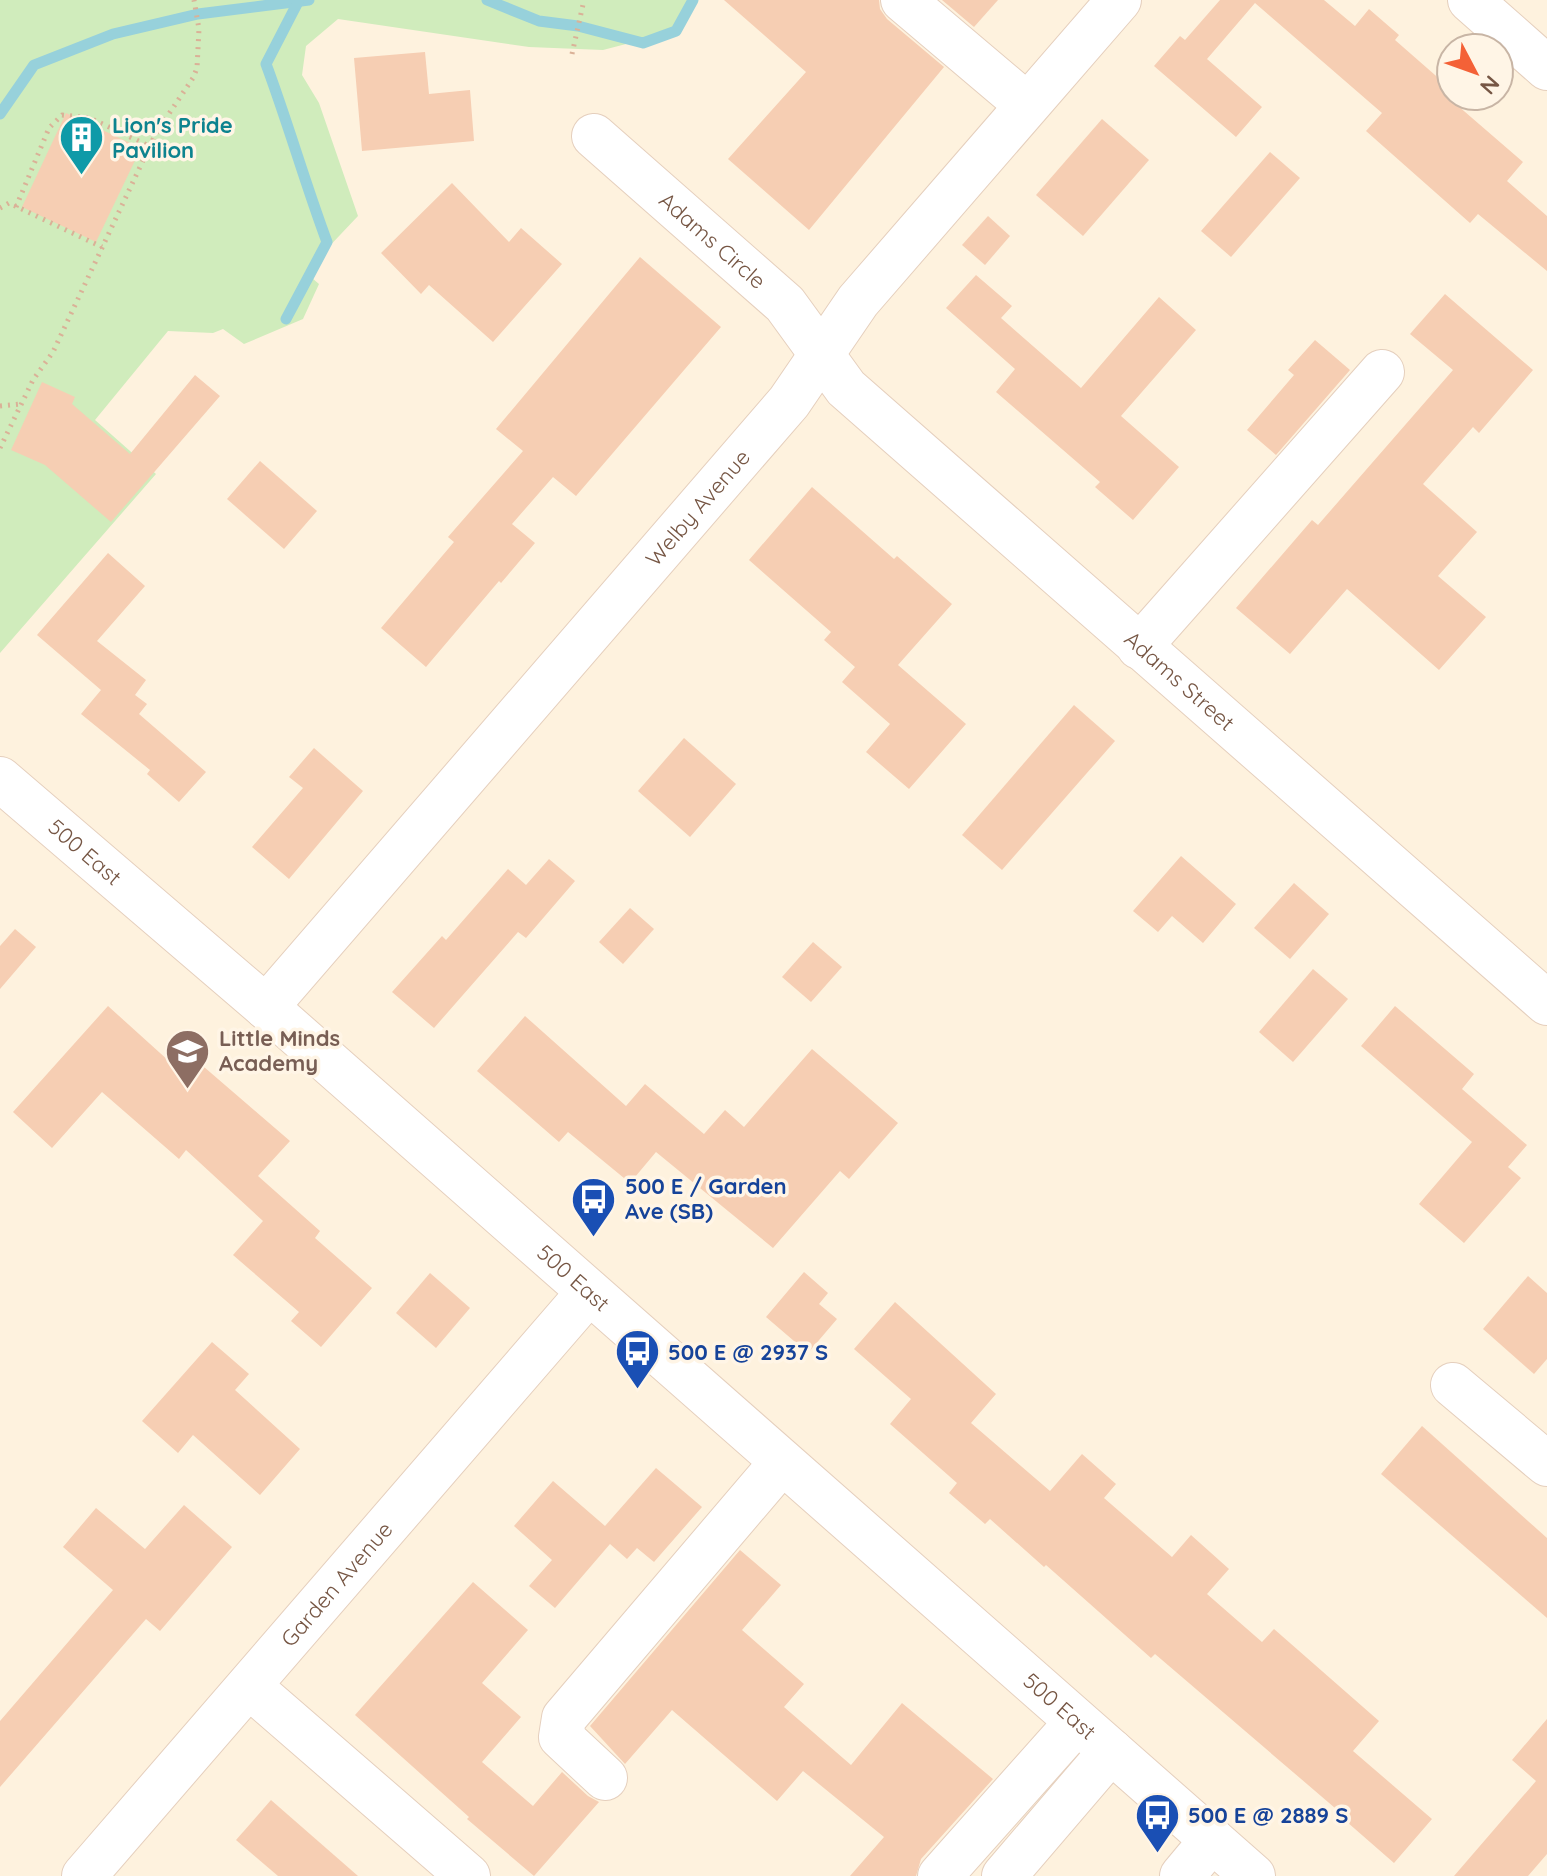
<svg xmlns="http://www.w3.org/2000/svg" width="1547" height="1876" font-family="Quicksand,sans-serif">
  <rect width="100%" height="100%" fill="#fef2de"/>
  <!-- green -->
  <path fill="#d0ecbc" d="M0 0H693L676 31 603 50 529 47 338 19 306 46 302 75 319 103 358 216 305 272 319 284 303 319 244 344 223 329 213 333 168 331 95 420 156 474 0 653Z"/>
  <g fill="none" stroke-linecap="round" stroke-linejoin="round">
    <!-- stream -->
    <g stroke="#97d1db" stroke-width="11">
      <path d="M487 0 539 21 578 26 643 43 676 31 693 0"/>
      <path d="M0 114 34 65 113 34 198 14 309 0"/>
      <path d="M286 319 327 242C305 183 288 123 266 64L298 2"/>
    </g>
  </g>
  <!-- building -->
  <g fill="#f6ceb3">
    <path d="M724 0H879L880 9 887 19 944 67 809 230 728 159 806 72Z"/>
    <path d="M942 0H998L974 27Z"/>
    <path d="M1220 0H1324L1355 26 1369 9 1399 35 1395 40 1451 89V96H1459L1462 99 1457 105 1523 162 1507 181 1547 216V271L1478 214 1470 223 1366 131 1382 113 1255 3 1207 59 1262 107 1236 137 1154 66 1180 36 1185 40Z"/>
    <path d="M425 52 429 94 470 90 474 141 362 151 354 58Z"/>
    <path d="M66 113 141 148 96 242 22 207Z"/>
    <path d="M1102 119 1149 160 1083 236 1036 195Z"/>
    <path d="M1270 152 1300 178 1231 257 1201 231Z"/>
    <path d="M452 183 509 242 521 228 562 264 493 342 429 285 421 294 381 253Z"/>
    <path d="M988 216 1010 236 985 265 962 245Z"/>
    <path d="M640 257 721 327 576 496 553 477 512 524 535 543 501 583 499 581 426 667 381 628 454 542 448 537 523 451 496 429Z"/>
    <path d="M976 275 1012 306 1001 318 1081 388 1159 297 1196 330 1121 416 1179 467 1133 520 1095 487 1100 482 996 392 1015 369 946 308Z"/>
    <path d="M1445 294 1533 370 1479 433 1473 427 1423 484 1477 532 1438 576 1486 617 1439 670 1347 589 1290 654 1236 608 1312 520 1318 525 1453 370 1410 334Z"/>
    <path d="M1315 340 1350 370 1276 455 1247 430 1294 375 1288 370Z"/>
    <path d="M195 375 220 396 111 522 45 465 11 450 42 382 75 397 72 404 130 454Z"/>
    <path d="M260 461 317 511 284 549 227 499Z"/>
    <path d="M812 487 894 559 897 556 952 604 898 665 966 724 909 789 866 752 890 724 842 682 855 667 824 640 831 632 749 560Z"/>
    <path d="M108 553 145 586 97 641 146 680 135 695 147 704 139 714 206 772 179 802 147 774 150 770 81 714 101 690 37 635Z"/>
    <path d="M1074 705 1115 741 1002 870 962 835Z"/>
    <path d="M684 738 736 784 690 837 638 791Z"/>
    <path d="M314 748 363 791 289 879 252 847 303 788 289 777Z"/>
    <path d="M1181 856 1236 904 1203 943 1172 916 1158 932 1133 911Z"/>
    <path d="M549 859 575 881 526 938 518 932 434 1028 392 992 442 936 446 940 508 869 526 885Z"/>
    <path d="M1294 883 1329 914 1290 959 1254 928Z"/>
    <path d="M630 908 654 929 623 964 599 942Z"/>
    <path d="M15 929 36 947 0 989V946Z"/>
    <path d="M813 942 842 967 811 1002 782 977Z"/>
    <path d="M1313 969 1348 999 1293 1062 1259 1032Z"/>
    <path d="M108 1006 170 1062 182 1048 290 1141 258 1176 320 1231 315 1238 372 1288 321 1347 291 1321 299 1312 233 1255 263 1221 186 1150 179 1159 102 1092 52 1148 13 1112Z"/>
    <path d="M1395 1006 1474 1074 1462 1089 1527 1145 1508 1167 1521 1178 1464 1243 1419 1204 1472 1142 1361 1046Z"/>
    <path d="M525 1016 626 1106 645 1084 704 1134 725 1110 744 1127 812 1049 898 1123 849 1179 840 1171 773 1248 656 1152 630 1183 568 1132 559 1142 477 1071Z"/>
    <path d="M804 1272 828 1293 819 1304 837 1319 808 1353 766 1317Z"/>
    <path d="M430 1273 470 1308 436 1348 396 1313Z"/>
    <path d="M1528 1276 1547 1293V1359L1534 1374 1483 1329Z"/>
    <path d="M895 1302 996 1394 971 1423 1050 1491 1082 1454 1116 1484 1104 1498 1172 1557 1191 1535 1229 1569 1207 1594 1262 1642 1274 1629 1379 1721 1353 1751 1432 1819 1394 1863 1347 1822 1349 1820 1155 1654 1151 1658 1046 1565 1044 1567 990 1519 985 1524 949 1493 957 1483 890 1424 911 1399 854 1349Z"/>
    <path d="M212 1342 249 1374 235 1390 300 1449 260 1495 193 1435 178 1453 142 1421Z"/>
    <path d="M1422 1426 1547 1538V1618L1381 1474Z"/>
    <path d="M656 1468 702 1507 654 1562 637 1548 627 1559 610 1544 555 1608 529 1586 552 1560 514 1526 553 1481 605 1526Z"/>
    <path d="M184 1505 232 1547 160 1631 146 1619 0 1787V1721L113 1590 63 1547 96 1508 145 1549Z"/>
    <path d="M740 1550 781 1585 742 1630 804 1684 784 1707 851 1765 902 1703 993 1779 921 1859 916 1876H850L884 1837 803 1771 777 1801 672 1710 625 1764 590 1726Z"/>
    <path d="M473 1582 528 1630 482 1683 521 1717 482 1762 533 1806 562 1772 588 1796 599 1802 534 1876 467 1819 469 1817 355 1715Z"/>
    <path d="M1547 1719V1854L1528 1876H1454L1536 1781 1512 1760Z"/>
    <path d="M271 1800 358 1876H278L236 1840Z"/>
  </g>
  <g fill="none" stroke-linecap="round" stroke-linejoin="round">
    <defs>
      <g id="minor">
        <path d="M903 0 1027 105"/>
        <path d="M1470 0 1547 68"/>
        <path id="s1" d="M594 136 785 304 846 388 1547 1003"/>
        <path d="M1139 647 1382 372"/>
        <path id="s2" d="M0 779 266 1007 1253 1876"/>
        <path id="s3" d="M266 1007 789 402 858 301 1119 0"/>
        <path d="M1453 1385 1547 1464"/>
        <path d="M249 1686 468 1876"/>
        <path d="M605 1778 561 1737 564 1718 782 1462"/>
        <path id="s4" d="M84 1876 589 1292"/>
        <path d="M940 1876 1077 1722"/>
        <path d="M1004 1876 1111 1751"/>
        <path d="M1182 1876 1212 1840"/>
      </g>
    </defs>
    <!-- minor casing -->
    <use href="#minor" stroke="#e5cfbd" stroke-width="46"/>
    <!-- path -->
    <g stroke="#dab197" stroke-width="5" stroke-dasharray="2 6" stroke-linecap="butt">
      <path d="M572 54 584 0"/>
      <path d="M16 207 49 128 62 115 90 118 149 146"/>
      <path d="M0 208 9 203 102 247"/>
      <path d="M0 406 20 404"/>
      <path d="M0 448 33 380 53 352 156 133 193 78 197 68 199 29 194 0"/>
    </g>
    <!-- minor -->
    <use href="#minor" stroke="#fff" stroke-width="44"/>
  </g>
  <!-- icons -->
  <defs>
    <symbol id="building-pin" viewBox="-11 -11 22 30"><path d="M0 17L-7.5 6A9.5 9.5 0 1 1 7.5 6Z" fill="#0f9aa8" stroke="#fff5e6"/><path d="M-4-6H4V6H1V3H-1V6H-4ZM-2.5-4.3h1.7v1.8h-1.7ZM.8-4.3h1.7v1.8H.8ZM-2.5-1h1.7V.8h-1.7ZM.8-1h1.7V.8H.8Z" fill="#fff"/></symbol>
    <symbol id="school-pin" viewBox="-11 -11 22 30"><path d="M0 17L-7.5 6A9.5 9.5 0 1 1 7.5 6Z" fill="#8d6e63" stroke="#fff5e6"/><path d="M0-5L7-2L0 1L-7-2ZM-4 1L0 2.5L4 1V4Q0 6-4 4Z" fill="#fff"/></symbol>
    <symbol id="bus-pin" viewBox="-11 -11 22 30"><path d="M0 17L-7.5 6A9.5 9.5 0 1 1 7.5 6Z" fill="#1a4fb4" stroke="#fff5e6"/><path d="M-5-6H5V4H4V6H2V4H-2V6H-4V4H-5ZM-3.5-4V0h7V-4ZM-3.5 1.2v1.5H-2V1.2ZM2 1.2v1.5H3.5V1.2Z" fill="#fff"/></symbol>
  </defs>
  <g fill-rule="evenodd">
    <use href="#building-pin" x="56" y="112" width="51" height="69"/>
    <use href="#school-pin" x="162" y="1026" width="51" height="69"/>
    <use href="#bus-pin" x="568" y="1174" width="51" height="69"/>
    <use href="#bus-pin" x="612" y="1326" width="51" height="69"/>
    <use href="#bus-pin" x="1132" y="1790" width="51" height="69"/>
  </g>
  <g text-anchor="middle" stroke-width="7" stroke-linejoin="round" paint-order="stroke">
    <!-- culture labels -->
    <g font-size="22" font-weight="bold" fill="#0d838f" stroke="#fff5e6" text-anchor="start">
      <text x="112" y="133">Lion's Pride<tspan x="112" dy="25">Pavilion</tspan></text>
    </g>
    <!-- street labels -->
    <g font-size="22" fill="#765644" stroke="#fff5e6">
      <text dy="8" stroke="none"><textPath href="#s1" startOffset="158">Adams Circle</textPath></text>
      <text dy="8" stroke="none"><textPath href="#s3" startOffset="660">Welby Avenue</textPath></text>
      <text dy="8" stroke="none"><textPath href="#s1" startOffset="802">Adams Street</textPath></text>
      <text dy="8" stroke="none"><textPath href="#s2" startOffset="112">500 East</textPath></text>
      <text dy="8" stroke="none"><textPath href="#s2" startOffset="760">500 East</textPath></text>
      <text dy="8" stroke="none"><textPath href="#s4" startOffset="386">Garden Avenue</textPath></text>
      <text dy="8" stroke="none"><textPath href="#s2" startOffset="1408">500 East</textPath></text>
    </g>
    <!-- education labels -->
    <g font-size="22" font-weight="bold" fill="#785e54" stroke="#fff5e6" text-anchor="start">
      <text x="219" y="1046">Little Minds<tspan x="219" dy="25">Academy</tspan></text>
    </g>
    <!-- transit labels -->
    <g font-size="22" font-weight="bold" fill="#164399" stroke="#fff5e6" text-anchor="start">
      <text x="625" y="1194">500 E / Garden<tspan x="625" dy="25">Ave (SB)</tspan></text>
      <text x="668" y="1360">500 E @ 2937 S</text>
      <text x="1188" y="1823">500 E @ 2889 S</text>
    </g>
  </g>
  <!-- north arrow -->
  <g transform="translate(1475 72) rotate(131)"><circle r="38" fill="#fff5e6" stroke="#c8b5a5" stroke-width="2"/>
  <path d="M0-6L14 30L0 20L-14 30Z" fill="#f46137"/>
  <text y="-12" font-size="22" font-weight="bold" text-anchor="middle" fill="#765644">N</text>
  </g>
</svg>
